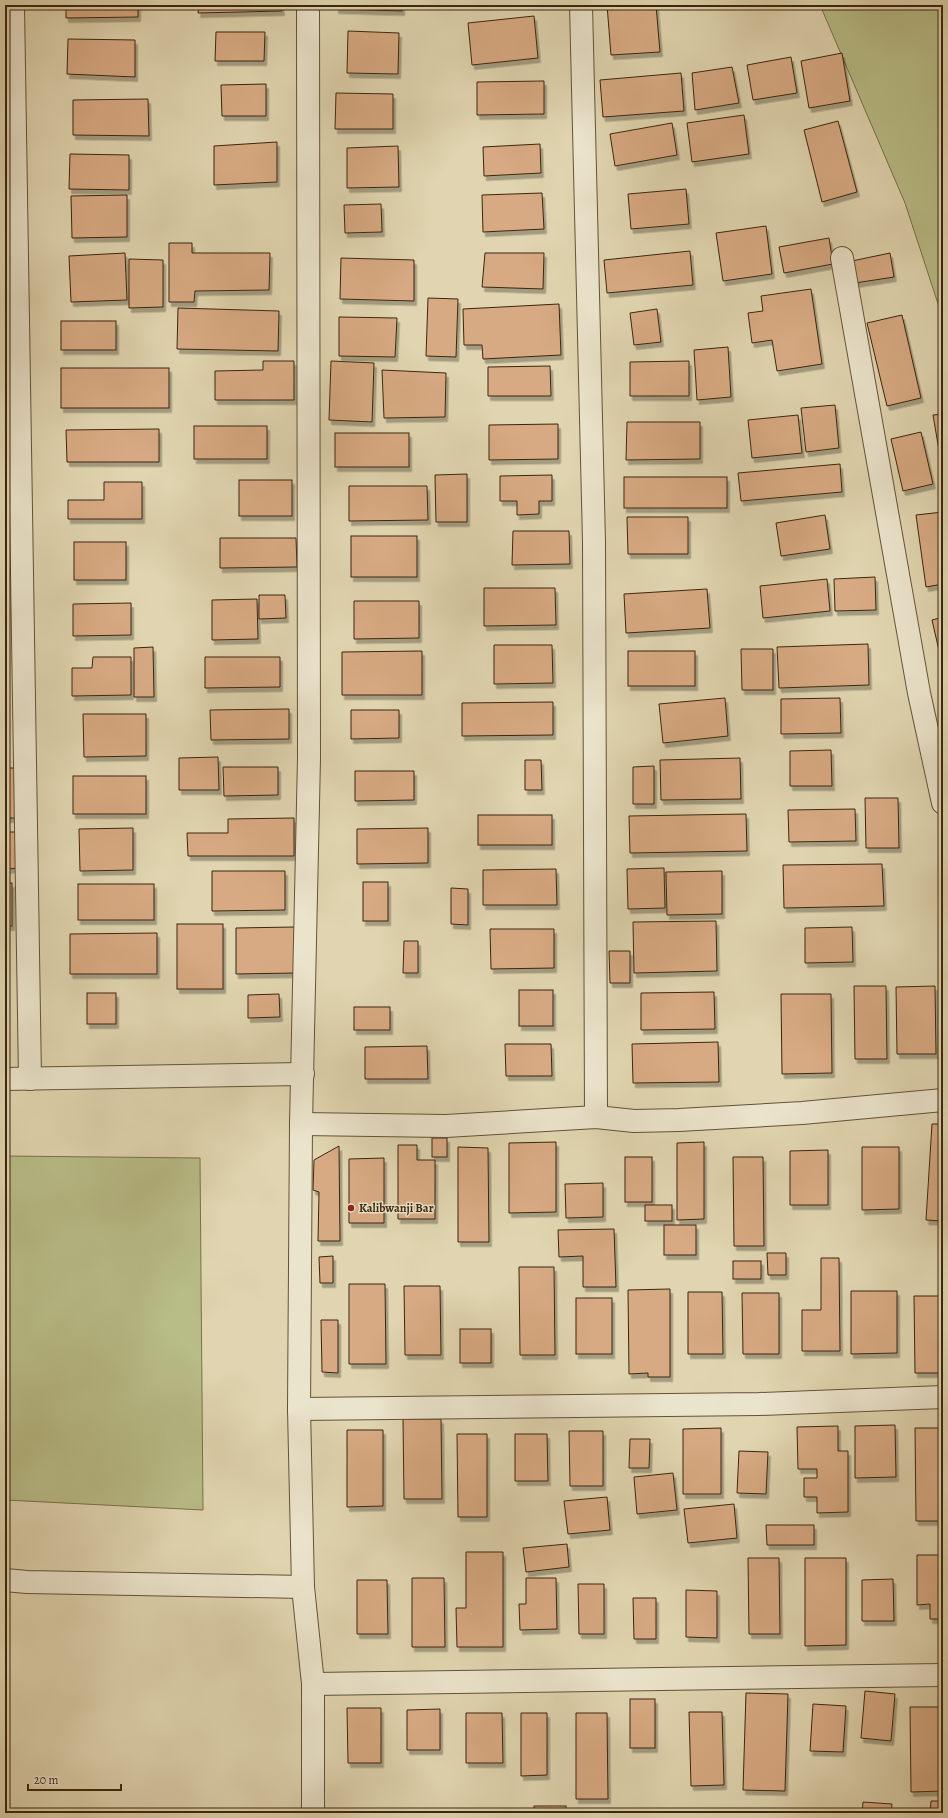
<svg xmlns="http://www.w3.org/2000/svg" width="948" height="1818" font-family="Alegreya,serif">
  <defs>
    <filter id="shadow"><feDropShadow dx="2.5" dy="4.5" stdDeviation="0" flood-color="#0004"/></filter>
  </defs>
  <rect width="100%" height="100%" fill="#e0d5b0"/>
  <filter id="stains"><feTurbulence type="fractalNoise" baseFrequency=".005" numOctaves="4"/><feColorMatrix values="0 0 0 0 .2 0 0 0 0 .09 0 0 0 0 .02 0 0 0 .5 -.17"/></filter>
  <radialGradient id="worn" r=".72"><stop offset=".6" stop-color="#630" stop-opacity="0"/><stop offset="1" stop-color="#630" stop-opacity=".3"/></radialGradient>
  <!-- green -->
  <g fill="#b8bc87" stroke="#79714a">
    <path d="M820 5H943V319L905 203Z"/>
    <path d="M5 1156 200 1158 203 1510 5 1500Z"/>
  </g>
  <!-- building -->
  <g fill="#d8aa83" stroke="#3a260e" filter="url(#shadow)">
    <path d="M66 5H138V17L66 18Z"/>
    <path d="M199 5H281L282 11 198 13Z"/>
    <path d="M336 5H402V11L336 9Z"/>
    <path d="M607 5H656L660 52 611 55Z"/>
    <path d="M534 16 538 58 472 65 468 23Z"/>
    <path d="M348 31 399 33 398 74 347 73Z"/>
    <path d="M216 32H265L264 61H215Z"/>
    <path d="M68 39 135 40V77L67 74Z"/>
    <path d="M842 53 850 101 809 108 801 61Z"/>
    <path d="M791 57 797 93 753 100 747 65Z"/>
    <path d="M732 67 739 103 695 110 692 73Z"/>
    <path d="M681 73 684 111 603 117 600 80Z"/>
    <path d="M544 81V114L477 115V82Z"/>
    <path d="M266 84V116H222L221 85Z"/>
    <path d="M336 93 393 94V129H335Z"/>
    <path d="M148 99 149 136 73 135V100Z"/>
    <path d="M744 115 749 154 692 162 687 123Z"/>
    <path d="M838 121 857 192 822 202 804 130Z"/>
    <path d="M672 123 677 155 615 166 610 134Z"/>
    <path d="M277 142V182L214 185V146Z"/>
    <path d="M540 144 541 173 484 176 483 147Z"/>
    <path d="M398 146 399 187 347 188V148Z"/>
    <path d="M70 154 129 155V190L69 189Z"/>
    <path d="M686 189 689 224 631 229 628 194Z"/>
    <path d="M542 193 544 229 483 232 482 195Z"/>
    <path d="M127 195V237L72 238 71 196Z"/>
    <path d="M381 204 382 232 345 233 344 205Z"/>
    <path d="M766 226 772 274 723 281 716 233Z"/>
    <path d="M829 238 833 264 784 273 779 247Z"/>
    <path d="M169 243H192V253H270L269 290 195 291 194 302H169Z"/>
    <path d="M690 251 693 285 607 293 604 260Z"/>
    <path d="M125 253 127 300 71 302 69 256Z"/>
    <path d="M485 253H544L543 289 482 287Z"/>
    <path d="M890 253 894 277 855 283 852 261Z"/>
    <path d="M341 258 414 260V301L340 299Z"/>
    <path d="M129 259 163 260V307L129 308Z"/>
    <path d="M811 289 822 364 777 371 772 340 752 343 748 313 763 311 761 296Z"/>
    <path d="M428 298 458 299 456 357 426 356Z"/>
    <path d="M559 304 561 355 483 359 482 345H464L463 309Z"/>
    <path d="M178 308 279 311 278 351 177 349Z"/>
    <path d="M657 309 661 342 634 345 630 313Z"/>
    <rect x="5" y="314" width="4" height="39"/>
    <path d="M902 315 921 398 887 406 867 323Z"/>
    <path d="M339 317 397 318 395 357 339 356Z"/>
    <rect x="61" y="321" width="55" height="29"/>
    <path d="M728 347 731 397 697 400 694 350Z"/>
    <path d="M263 361H294V400H215V371L263 370Z"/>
    <path d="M331 361 374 363 372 422 329 420Z"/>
    <path d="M689 361V396H630V362Z"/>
    <path d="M550 366 551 396H488V367Z"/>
    <rect x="61" y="368" width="108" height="40"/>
    <path d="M382 370 446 373 445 417 384 418Z"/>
    <rect x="5" y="372" width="10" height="44"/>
    <path d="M835 405 839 448 806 452 801 408Z"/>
    <path d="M943 414V474L933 415Z"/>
    <path d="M798 415 802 453 752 458 748 420Z"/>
    <path d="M627 422H700V459L626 460Z"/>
    <path d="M558 424V459L489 460V425Z"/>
    <rect x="194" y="426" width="73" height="33"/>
    <path d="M159 429V462H67L66 430Z"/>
    <path d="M921 432 933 484 903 491 891 439Z"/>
    <rect x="335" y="433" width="74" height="34"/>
    <path d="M840 464 842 492 741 501 738 473Z"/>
    <path d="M467 474V522H436L435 475Z"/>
    <path d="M552 475V501H539V514L517 515V501H500V476Z"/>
    <rect x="624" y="477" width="103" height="31"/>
    <rect x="239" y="480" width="53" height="36"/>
    <path d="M104 482H142V519H68V500H104Z"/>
    <path d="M349 486H427L428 520 349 521Z"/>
    <path d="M943 512V584L926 587 916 515Z"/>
    <path d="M825 515 830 549 781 556 776 523Z"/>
    <path d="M627 517H688V554H628Z"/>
    <path d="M513 531H569L570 564 512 565Z"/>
    <rect x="351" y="536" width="66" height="41"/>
    <path d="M220 538H296L297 567 220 568Z"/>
    <rect x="74" y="542" width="52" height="38"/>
    <path d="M875 577 876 610 835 611 834 579Z"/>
    <path d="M827 579 830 611 763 618 760 586Z"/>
    <path d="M484 588H555L556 625 484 626Z"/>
    <path d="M707 589 710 628 626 633 624 594Z"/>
    <path d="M259 595H285L286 618 259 619Z"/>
    <path d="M257 599 258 639 212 640V600Z"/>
    <path d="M354 601H419V638L354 639Z"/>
    <path d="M131 603V635L73 636V604Z"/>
    <path d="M943 617V668L932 620Z"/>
    <path d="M868 644 869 685 779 688 777 647Z"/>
    <path d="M494 645H552L553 683 494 684Z"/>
    <path d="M153 647 154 697H134V648Z"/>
    <path d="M741 649H773V690H742Z"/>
    <path d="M422 651V695H342V652Z"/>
    <rect x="628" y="651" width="67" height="35"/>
    <path d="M93 657H131V695L72 696V668H92Z"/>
    <path d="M205 657H280V687L205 688Z"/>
    <path d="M725 698 728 736 663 743 659 704Z"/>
    <path d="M840 698 841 733 781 734V699Z"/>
    <path d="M553 702V735L462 736V703Z"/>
    <path d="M289 709V739L211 740 210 710Z"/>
    <path d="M351 710H399V738L351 739Z"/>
    <path d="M83 714H146V756L84 757Z"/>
    <path d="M831 750 832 786H790V751Z"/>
    <path d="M218 757 219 790H179V758Z"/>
    <path d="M740 758 741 799 661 800 660 760Z"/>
    <path d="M525 760H541L542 790H525Z"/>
    <path d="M654 766V804H633V767Z"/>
    <path d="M223 767H278V795L224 796Z"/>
    <path d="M5 768H21L22 818H5Z"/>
    <path d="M355 771H414V800L355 801Z"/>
    <rect x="73" y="776" width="73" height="38"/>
    <path d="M865 798H898L899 848H866Z"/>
    <path d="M855 809 856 841 789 842 788 810Z"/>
    <path d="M746 814 747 851 630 853 629 816Z"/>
    <rect x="478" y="815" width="74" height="30"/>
    <path d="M294 818V856H188L187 833H228V819Z"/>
    <path d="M133 828V870L80 871 79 829Z"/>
    <path d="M428 828V863L357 864V829Z"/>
    <path d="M5 832H21V868L5 869Z"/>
    <path d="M882 864 884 906 784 908 783 865Z"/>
    <path d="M664 868 665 908 628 909 627 869Z"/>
    <path d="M556 869 557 905H483V870Z"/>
    <path d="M212 871H285V910L212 911Z"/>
    <path d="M722 871V914L667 915 666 872Z"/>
    <rect x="363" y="882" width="25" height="39"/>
    <rect x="5" y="883" width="7" height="43"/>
    <rect x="78" y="884" width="76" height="36"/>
    <path d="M451 888 468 889V925L451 924Z"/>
    <path d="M716 921 717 971 634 973 633 922Z"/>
    <rect x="177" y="924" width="46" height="65"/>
    <path d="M295 927V973L236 974V928Z"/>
    <path d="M852 927 853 962 805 963V928Z"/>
    <path d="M490 929H554V968L491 969Z"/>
    <path d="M157 933V974H70V934Z"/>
    <path d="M404 941H418V973H403Z"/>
    <path d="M609 951H630V983H610Z"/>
    <path d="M854 986H886L887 1059H855Z"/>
    <path d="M935 986 936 1054H897L896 987Z"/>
    <rect x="519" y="990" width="34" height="36"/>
    <path d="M714 992 715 1029 641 1030V993Z"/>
    <rect x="87" y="993" width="29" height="31"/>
    <path d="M279 994 280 1017 248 1018V995Z"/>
    <path d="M781 994H831L832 1073 782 1074Z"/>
    <rect x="354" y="1007" width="36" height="23"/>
    <path d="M718 1042 719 1082 633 1083 632 1044Z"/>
    <path d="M505 1044H551L552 1076H506Z"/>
    <path d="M427 1046 428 1079H365V1047Z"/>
    <path d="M932 1124H943V1221L926 1220Z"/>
    <rect x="432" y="1138" width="15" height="19"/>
    <path d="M556 1142V1212L509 1213V1143Z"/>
    <path d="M704 1142V1219L677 1220V1143Z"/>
    <path d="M398 1145H417V1160H435V1219H398Z"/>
    <path d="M339 1146 340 1241H318L319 1192 313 1190 314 1160Z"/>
    <path d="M458 1147 488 1148 489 1242H458Z"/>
    <path d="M862 1147H899V1209L862 1210Z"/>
    <path d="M828 1150V1205H790V1151Z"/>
    <rect x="625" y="1157" width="27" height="45"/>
    <path d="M733 1157H763L764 1246H734Z"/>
    <path d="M384 1158V1223H349V1159Z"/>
    <path d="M603 1183V1217L566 1218 565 1184Z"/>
    <rect x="645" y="1205" width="27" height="16"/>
    <rect x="664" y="1225" width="32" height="30"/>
    <path d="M614 1229 616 1287H583V1256L559 1257 558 1230Z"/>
    <path d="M767 1253H786V1275H768Z"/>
    <path d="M333 1256V1283H320L319 1257Z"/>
    <path d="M821 1258H839L840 1351H802V1310H821Z"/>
    <rect x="733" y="1261" width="28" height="18"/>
    <path d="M519 1267H554L555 1355H520Z"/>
    <path d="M349 1284H385L386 1364H349Z"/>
    <path d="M404 1286H440L441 1355H405Z"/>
    <path d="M670 1289V1377H648V1373L629 1374 628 1290Z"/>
    <path d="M851 1291H897V1353L851 1354Z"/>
    <path d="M688 1292H722L723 1354H688Z"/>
    <path d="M742 1293H779V1354H743Z"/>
    <path d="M914 1296H943V1373H915Z"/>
    <rect x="576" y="1298" width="36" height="56"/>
    <path d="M321 1320H338V1373L322 1372Z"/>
    <rect x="460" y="1329" width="31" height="34"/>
    <path d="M403 1419H441L442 1499H404Z"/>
    <path d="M895 1425 896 1477 855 1478V1426Z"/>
    <path d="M838 1426V1451H848V1512L817 1513V1497H804V1478H817V1469H798L797 1427Z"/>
    <path d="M721 1428V1494H683V1429Z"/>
    <path d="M915 1428H943V1521H916Z"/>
    <path d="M347 1430H383V1506L347 1507Z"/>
    <path d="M569 1431H603V1486H570Z"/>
    <path d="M457 1434H487V1517H458Z"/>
    <path d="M515 1434H547L548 1481H515Z"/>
    <path d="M630 1439H650L649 1468H629Z"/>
    <path d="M739 1451 768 1452 766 1494 737 1493Z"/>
    <path d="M673 1473 677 1510 637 1514 634 1477Z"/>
    <path d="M607 1497 610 1530 568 1534 564 1501Z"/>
    <path d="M734 1504 737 1538 688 1543 684 1509Z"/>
    <path d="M766 1525H814V1545H767Z"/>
    <path d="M567 1544 569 1567 526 1572 523 1548Z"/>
    <path d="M466 1552H503V1647H457L456 1608H466Z"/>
    <path d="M917 1555H943V1619H930V1604L917 1605Z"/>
    <path d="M748 1558H779L780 1634H749Z"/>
    <path d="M805 1558H846V1645L805 1646Z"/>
    <path d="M412 1578H444L445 1647H412Z"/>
    <path d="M526 1578H556L557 1629 520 1630 519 1604H526Z"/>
    <path d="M893 1579 894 1621H862V1580Z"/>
    <path d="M357 1580H387L388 1634H357Z"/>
    <path d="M578 1584H604V1634H579Z"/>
    <path d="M686 1590 717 1591V1638L686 1637Z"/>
    <path d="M633 1598H656V1639H634Z"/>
    <path d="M865 1691 895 1694 891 1741 861 1738Z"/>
    <path d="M746 1693 788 1694 785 1791 743 1790Z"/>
    <rect x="630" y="1699" width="25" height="49"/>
    <path d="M813 1704 846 1706 843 1752 810 1751Z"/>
    <path d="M910 1707H942V1791L911 1792Z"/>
    <path d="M347 1708H381V1763H348Z"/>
    <path d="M440 1709V1750H407V1710Z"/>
    <path d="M689 1712H722L724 1785 691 1786Z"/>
    <path d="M466 1713H502L503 1763H466Z"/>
    <path d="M521 1713H547V1775L521 1776Z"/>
    <path d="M576 1713H607L608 1799H576Z"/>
    <path d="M931 1801H943V1813H930Z"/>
    <path d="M863 1802 892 1804 891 1813H862Z"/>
    <rect x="534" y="1806" width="32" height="7"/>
    <path d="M750 1811 793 1813H750Z"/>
  </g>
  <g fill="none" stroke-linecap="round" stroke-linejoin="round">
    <defs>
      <g id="minor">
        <path d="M13 5 30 1079"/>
        <path d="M308 5 309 758 301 1124 299 1409 303 1587 313 1684V1813"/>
        <path d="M581 5 594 542 596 1117"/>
        <path d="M842 258 919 693 943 803"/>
        <path d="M5 1079 303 1074"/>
        <path d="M301 1124 446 1126 596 1117 634 1121 679 1120 802 1113 943 1100"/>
        <path d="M299 1409 759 1404 943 1397"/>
        <path d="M5 1580 27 1582 303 1587"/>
        <path d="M313 1684 943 1675"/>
      </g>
    </defs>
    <!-- minor casing -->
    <use href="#minor" stroke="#645236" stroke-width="24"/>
    <!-- minor -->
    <use href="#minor" stroke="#ebe4cc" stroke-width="22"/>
  </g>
  <!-- markers -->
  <circle fill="#8f2418" stroke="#ebe4cc" stroke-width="1.5" cx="351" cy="1208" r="4"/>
  <g text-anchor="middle" stroke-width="3" stroke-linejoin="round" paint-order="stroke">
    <!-- poi labels -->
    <g font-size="12" font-weight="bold" fill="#3a260e" stroke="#ebe4cc" text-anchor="start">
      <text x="359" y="1212">Kalibwanji Bar</text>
    </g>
  </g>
  <!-- margin -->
  <rect width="948" height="1818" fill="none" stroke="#e0d5b0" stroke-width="20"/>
  <rect x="6" y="6" width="936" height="1806" fill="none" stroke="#3a260e" stroke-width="2"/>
  <rect x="10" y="10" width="928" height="1798" fill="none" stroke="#3a260e"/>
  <!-- scale -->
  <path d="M28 1784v6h93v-6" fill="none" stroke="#3a260e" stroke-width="2"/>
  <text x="34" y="1784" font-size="12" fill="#3a260e" stroke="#ebe4cc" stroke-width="3" paint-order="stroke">20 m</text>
  <rect width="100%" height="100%" filter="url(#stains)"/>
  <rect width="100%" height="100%" fill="url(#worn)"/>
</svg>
